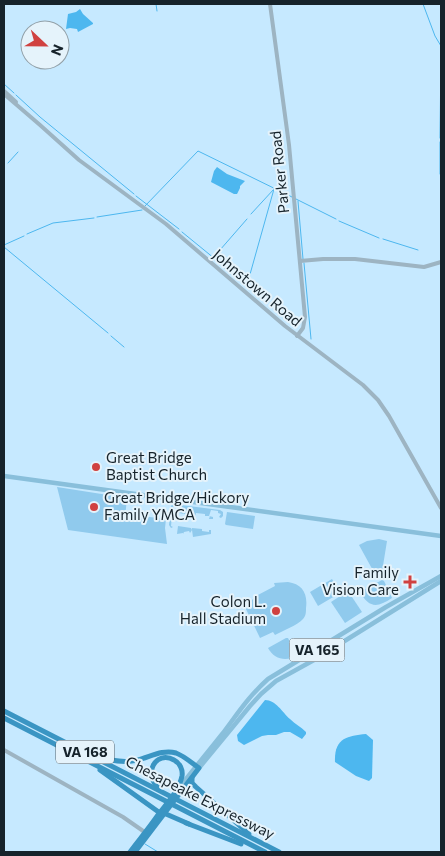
<svg xmlns="http://www.w3.org/2000/svg" width="445" height="856" font-family="Commissioner,sans-serif">
  <rect width="100%" height="100%" fill="#c6e9ff"/>
  <!-- green -->
  <g fill="#90caed">
    <path d="M57 487 127 498 125 518 140 520 141 516 166 519 165 528 167 544 68 530Z"/>
    <path d="M173 504 220 510 223 512V516L221 518 219 517 221 514 218 513V511L211 510 209 516 213 517V519H209L210 516H205V514L196 513 195 516 179 513 180 507 174 506 172 515 174 516H172L171 526 173 527 171 528 169 525 171 506Z"/>
    <path d="M227 512 255 516 253 529 226 525 225 524Z"/>
    <path d="M178 526 191 528 192 530V528L202 529V531L209 532V530H211V534L193 537 192 530 190 533 189 531 184 532 183 534V533L177 534Z"/>
    <path d="M379 539 387 541 382 572H384L378 577 376 576 359 545 367 541Z"/>
    <path d="M332 579 340 593 318 606 310 592Z"/>
    <path d="M382 580 384 581 392 598C377 608 369 608 360 592Z"/>
    <path d="M288 582C302 584 308 593 306 608 306 612 306 616 303 619 298 625 282 631 275 635L273 632 260 638 245 607 256 596 275 586 274 583Z"/>
    <path d="M348 591 362 612 345 623 331 602Z"/>
    <path d="M286 638H288L297 656C285 662 274 659 268 648Z"/>
  </g>
  <!-- water -->
  <g fill="#4db7ef">
    <path d="M80 9 83 14 93 23V24L78 32 77 29 70 28 66 29 68 14 76 12Z"/>
    <path d="M217 167 227 174 245 181 240 186V188L237 194H234L211 182 214 171Z"/>
    <path d="M265 700C276 700 282 712 290 719 295 724 301 727 306 732V734L302 739 290 732H284L276 735H268L262 736 244 745 238 741 237 735Z"/>
    <path d="M366 734 373 740 372 778 369 781 356 776 335 762C334 738 347 736 366 734Z"/>
  </g>
  <g fill="none" stroke-linecap="round" stroke-linejoin="round">
    <!-- stream -->
    <g stroke="#4db7ef" stroke-width="1">
      <path d="M156 4 157 11"/>
      <path d="M423 4 435 36 441 46"/>
      <path d="M4 84 14 93"/>
      <path d="M16 95 40 117 134 194"/>
      <path d="M440 138 441 54"/>
      <path d="M440 142V174"/>
      <path d="M8 163 18 152"/>
      <path d="M441 178V190"/>
      <path d="M136 196 179 229"/>
      <path d="M296 199 336 219"/>
      <path d="M298 201 303 259"/>
      <path d="M145 206 198 151 292 197"/>
      <path d="M251 214 274 189"/>
      <path d="M97 217 142 210"/>
      <path d="M339 221 379 238"/>
      <path d="M182 232 220 263"/>
      <path d="M27 234 53 223 94 218"/>
      <path d="M383 239 418 250"/>
      <path d="M4 245 24 236"/>
      <path d="M4 247 108 333"/>
      <path d="M213 258 247 219"/>
      <path d="M304 263 311 339"/>
      <path d="M222 266 232 275"/>
      <path d="M247 285 274 189"/>
      <path d="M111 336 124 347"/>
      <path d="M145 844 158 852"/>
    </g>
    <!-- secondary -->
    <g stroke="#9db4c2" stroke-width="4">
      <path d="M270 4 289 145 305 317 303 328 297 336"/>
      <path d="M4 91 16 102"/>
      <path d="M4 94 40 125 79 160 166 224 285 326 363 385 378 400 389 416 441 508"/>
      <path d="M300 261 323 259H355L424 267 441 262"/>
      <path d="M4 750 123 817 146 833"/>
    </g>
    <!-- primary -->
    <g stroke="#89bfdb" stroke-width="4.5">
      <path d="M4 476 441 536"/>
      <path d="M199 768 250 706 261 694 276 681 314 660 441 581"/>
      <path d="M178 789C193 770 208 752 223 733 238 713 249 696 268 679L386 607 441 576"/>
    </g>
    <!-- highway -->
    <g stroke="#3a95c3" stroke-width="5">
      <path d="M4 711 279 852"/>
      <path d="M4 718 265 852"/>
      <path d="M99 757C112 761 125 763 138 760 150 757 163 749 176 753 184 756 192 763 199 768L135 852"/>
      <path d="M100 770 160 813 166 814 189 824"/>
      <path d="M192 778V783L196 787 249 834"/>
      <path d="M186 823 241 844"/>
      <path d="M130 852C139 840 149 828 158 815 166 804 179 791 182 776 183 770 180 763 174 760 156 750 142 774 159 788"/>
    </g>
  </g>
  <!-- markers -->
  <g fill="#d04140" stroke="#e5f3fb" stroke-width="2">
    <circle cx="96" cy="467" r="5"/>
    <circle cx="94" cy="507" r="5"/>
    <path d="M407.5 574.5h5v5h5v5h-5v5h-5v-5h-5v-5h5z"/>
    <circle cx="276" cy="611" r="5"/>
  </g>
  <g text-anchor="middle" stroke-width="4" stroke-linejoin="round" paint-order="stroke">
    <!-- shield labels -->
    <g fill="#e5f3fb" stroke="#546169" stroke-width="1">
      <rect x="289.5" y="638.5" width="55" height="23" rx="4"/>
      <rect x="56" y="740.5" width="58" height="23" rx="4"/>
    </g>
    <g font-size="14" font-weight="bold" fill="#16232b">
      <text x="317" y="655">VA 165</text>
      <text x="85" y="757">VA 168</text>
    </g>
    <!-- street labels -->
    <g font-size="15" fill="#16232b" stroke="#e5f3fb">
      <text transform="translate(280 172) rotate(-96)" y="5">Parker Road</text>
      <text transform="translate(257 288) rotate(40)" y="5">Johnstown Road</text>
      <text transform="translate(200 798) rotate(27)" y="5">Chesapeake Expressway</text>
    </g>
    <!-- poi labels -->
    <g font-size="15" fill="#16232b" stroke="#e5f3fb" text-anchor="start">
      <text x="106" y="463">Great Bridge<tspan x="106" dy="17">Baptist Church</tspan></text>
      <text x="104" y="503">Great Bridge/Hickory<tspan x="104" dy="17">Family YMCA</tspan></text>
      <text x="399" y="578" text-anchor="end">Family<tspan x="399" dy="17">Vision Care</tspan></text>
      <text x="266" y="607" text-anchor="end">Colon L.<tspan x="266" dy="17">Hall Stadium</tspan></text>
    </g>
  </g>
  <!-- border -->
  <rect width="445" height="856" fill="none" stroke="#16232b" stroke-width="10"/>
  <!-- north arrow -->
  <g transform="translate(45 45) rotate(112)"><circle r="24" fill="#e5f3fb" stroke="#92a0a8"/>
  <path d="M0-4L9 19L0 12L-9 19Z" fill="#d04140"/>
  <text y="-8" font-size="14" font-weight="bold" text-anchor="middle" fill="#16232b">N</text>
  </g>
</svg>
